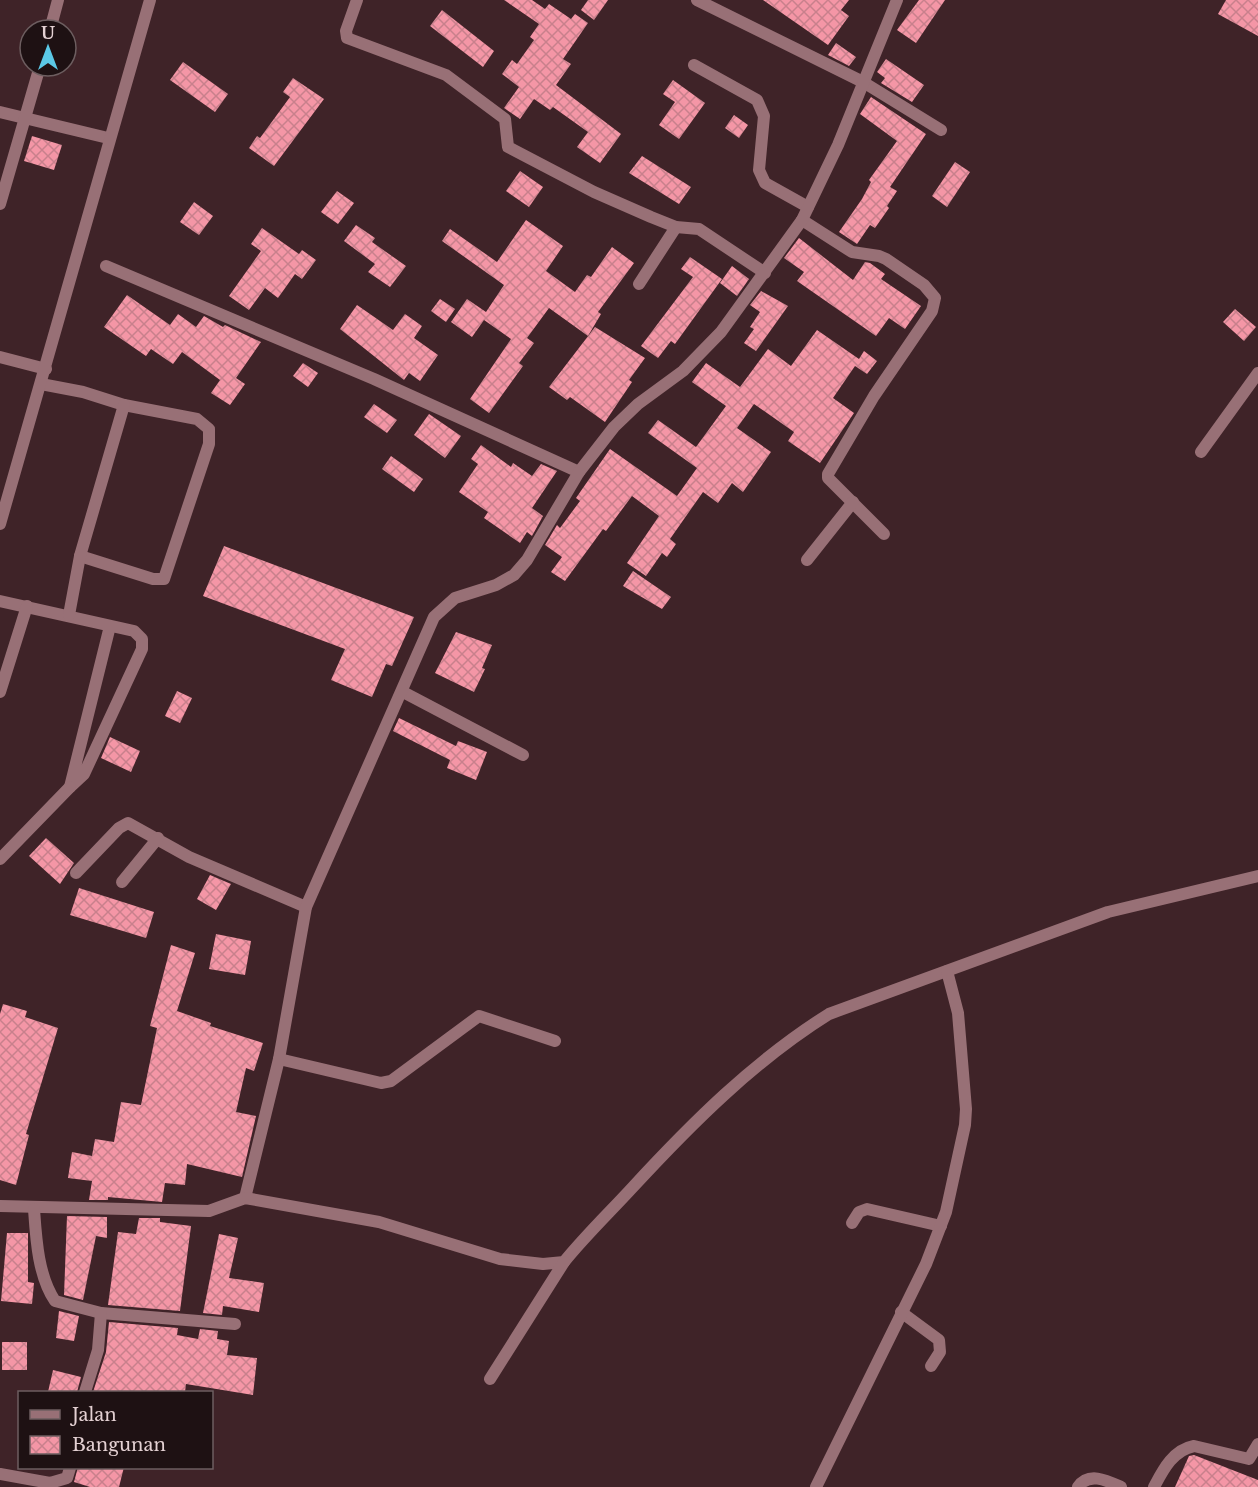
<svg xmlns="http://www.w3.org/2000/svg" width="1258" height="1487" font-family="'Libre Baskerville',serif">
  <defs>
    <pattern id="building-cross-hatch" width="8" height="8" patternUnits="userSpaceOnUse" patternTransform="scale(1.5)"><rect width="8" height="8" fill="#f496a6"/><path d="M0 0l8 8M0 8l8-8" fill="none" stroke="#c8808c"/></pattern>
  </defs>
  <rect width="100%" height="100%" fill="#3f2328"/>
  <!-- building -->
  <g fill="url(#building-cross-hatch)">
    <path d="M504 0H532L545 9 549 4 571 19 575 14 588 23 563 59 571 64 556 85 621 134 600 163 577 147 588 132 553 107 550 110 534 99 520 119 504 108 519 87 502 74 512 60 517 64 534 40 530 37 539 24Z"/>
    <path d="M588 0H608L594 20 581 10Z"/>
    <path d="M763 0H849L841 10 849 16 828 45Z"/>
    <path d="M919 0H945L916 43 897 30Z"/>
    <path d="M1226 0H1258V36L1218 14Z"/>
    <path d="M442 10 494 51 483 67 430 26Z"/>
    <path d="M836 43 856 57 849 66 828 55Z"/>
    <path d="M886 59 924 85 912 102 881 83 885 78 877 72Z"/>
    <path d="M183 62 228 94 215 112 170 80Z"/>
    <path d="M293 78 324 99 274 166 249 148 257 136 260 138 290 97 283 92Z"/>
    <path d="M673 80 705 103 679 139 659 125 675 102 663 94Z"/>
    <path d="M871 97 926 134 890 187 897 191 887 206 889 208 875 228 870 225 857 244 839 232 862 199 871 182 869 180 897 141 860 114Z"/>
    <path d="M734 115 748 125 739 138 725 128Z"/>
    <path d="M32 136 62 145 54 170 24 161Z"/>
    <path d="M642 156 691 187 679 204 629 173Z"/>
    <path d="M955 162 970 172 947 207 932 196Z"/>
    <path d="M520 171 543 187 529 207 506 191Z"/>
    <path d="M337 191 354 203 338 224 321 212Z"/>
    <path d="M194 202 213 216 199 235 180 222Z"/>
    <path d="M526 220 563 246 546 271 575 292 587 275 591 277 612 247 634 263 598 312 601 314 588 336 549 308 527 338 534 343 519 363 523 366 489 413 470 399 511 339 484 320 472 337 451 322 467 299 486 312 504 285 442 241 450 229 497 262Z"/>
    <path d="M356 225 375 238 372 242 406 266 390 287 368 272 375 264 344 241Z"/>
    <path d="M262 228 299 254 302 250 316 260 302 279 295 274 278 298 265 288 249 310 229 296 261 251 251 244Z"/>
    <path d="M799 238 853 280 865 262 870 263 885 274 881 279 921 306 905 329 889 318 876 336 797 281 804 272 784 258Z"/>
    <path d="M690 257 722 279 675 344 671 341 658 358 641 346 693 277 681 269Z"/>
    <path d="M732 266 749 279 737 296 720 283Z"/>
    <path d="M761 291 788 306 756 351 744 343 754 329 750 327 760 312 750 305Z"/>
    <path d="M127 295 170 325 178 314 196 327 204 316 223 327 225 325 261 342 236 378 245 384 230 405 211 393 220 380 182 352 173 364 151 349 146 356 104 327Z"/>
    <path d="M440 299 455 309 446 322 431 311Z"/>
    <path d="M357 305 393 330 405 314 422 326 414 338 438 355 420 381 409 373 404 380 340 329Z"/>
    <path d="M1235 309 1256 327 1244 341 1223 322Z"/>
    <path d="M595 327 645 358 629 380 632 382 605 422 570 397 567 400 549 387Z"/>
    <path d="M817 330 859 359 864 351 877 361 867 374 855 366 833 398 854 413 820 463 788 441 794 432 754 404 737 428 771 452 743 492 732 483 718 503 703 492 670 539 676 544 667 557 662 553 646 576 627 563 659 516 632 496 606 531 603 529 565 581 551 572 562 557 545 545 557 525 560 528 580 501 576 498 610 449 677 496 697 468 648 433 658 420 696 447 726 406 692 382 706 363 740 387 768 349 791 366Z"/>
    <path d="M303 363 318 373 308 387 293 376Z"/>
    <path d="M374 404 397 420 387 433 364 417Z"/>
    <path d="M429 414 461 436 445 458 414 435Z"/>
    <path d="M481 445 511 467 513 463 532 476 541 464 557 471 532 508 543 516 532 536 527 532 520 543 484 518 488 512 459 492 478 464 471 459Z"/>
    <path d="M391 456 423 479 414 492 382 469Z"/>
    <path d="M224 546 414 617 392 666 386 664 372 697 331 680 345 649 203 596Z"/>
    <path d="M633 571 671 597 662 609 623 586Z"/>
    <path d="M456 632 492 645 482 668 485 669 474 692 435 673Z"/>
    <path d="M177 691 192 698 180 723 165 716Z"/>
    <path d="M399 718 456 746 458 741 487 752 476 780 447 768 450 760 393 731Z"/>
    <path d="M110 737 140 751 131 772 101 758Z"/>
    <path d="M46 838 74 863 60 884 29 856Z"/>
    <path d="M210 875 231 884 216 910 197 899Z"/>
    <path d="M79 888 154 912 146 938 70 915Z"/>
    <path d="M216 934 251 941 245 975 209 969Z"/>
    <path d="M171 945 195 953 177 1011 211 1023 210 1026 263 1043 254 1071 246 1068 236 1112 256 1116 242 1177 187 1164 185 1185 165 1183 162 1202 108 1197V1200H89L92 1181 68 1178 72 1152 92 1156 95 1139 114 1142 121 1102 141 1105 157 1028 150 1026Z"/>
    <path d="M3 1004 27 1011 25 1017 58 1028 26 1134 29 1135 16 1185 0 1180V1014Z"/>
    <path d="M67 1216 107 1217V1238L96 1236 83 1300 64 1295Z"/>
    <path d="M139 1218H160V1222L191 1226 180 1311 108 1305 118 1232 136 1234Z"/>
    <path d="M7 1233H28V1282L34 1283 32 1304 1 1301Z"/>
    <path d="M219 1234 238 1238 229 1278 264 1283 259 1312 223 1306 222 1315 203 1313Z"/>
    <path d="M59 1311 79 1316 74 1341 56 1338Z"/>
    <path d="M109 1322 178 1328 177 1335 198 1339 200 1329 218 1331 217 1339 229 1341 227 1355 257 1358 253 1395 186 1384 185 1392H93L106 1352Z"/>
    <rect x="2" y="1342" width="25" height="28"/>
    <path d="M53 1370 81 1377 77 1392H48Z"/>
    <path d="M1194 1455 1258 1480V1487H1175L1189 1456Z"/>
    <path d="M78 1467H124L119 1487H90L74 1482Z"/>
  </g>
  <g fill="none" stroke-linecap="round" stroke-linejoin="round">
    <!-- street -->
    <g stroke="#987076" stroke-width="12">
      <path d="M357 0 346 31 347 38 446 75 505 119 508 147 594 192 651 217 676 227 699 229 765 273"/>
      <path d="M697 0 863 82 941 130"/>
      <path d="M50 30 58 0"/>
      <path d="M694 65 757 100 764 116 759 170 765 183 808 207"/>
      <path d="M0 112 108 138"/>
      <path d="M0 204 40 66"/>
      <path d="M802 220 852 252 879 256 886 259 924 285 935 298 932 311 874 396 828 474V478L884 534"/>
      <path d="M106 266 374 379 579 472"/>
      <path d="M639 284 676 227"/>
      <path d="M0 357 46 369"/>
      <path d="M41 384 83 392 124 405 197 419 209 429V444L164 579H153L80 556"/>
      <path d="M1201 452 1258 373"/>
      <path d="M0 524 150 0"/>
      <path d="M807 560 853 502"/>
      <path d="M0 601 134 631 142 639V649L84 774 70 787 110 626"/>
      <path d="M69 615 80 556 124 405"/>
      <path d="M0 692 27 606"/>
      <path d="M403 692 523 755"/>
      <path d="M0 859 70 787"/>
      <path d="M76 873 119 828 128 823 189 857 306 907"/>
      <path d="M122 882 158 838"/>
      <path d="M279 1059 381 1083 391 1081 479 1016 555 1041"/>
      <path d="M245 1198 279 1059 306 907 434 617 455 598 496 585 514 575 527 560 579 472 614 427 638 404 683 371 721 332 802 220 838 145 897 0"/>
      <path d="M0 1206 209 1211 245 1198 379 1222 500 1259 543 1264 564 1262C585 1236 609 1213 632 1188 692 1123 754 1061 829 1014L1108 912 1258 876"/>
      <path d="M34 1209C36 1238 38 1276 55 1301L101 1313 235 1324"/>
      <path d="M852 1223 859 1212 867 1209 941 1226"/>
      <path d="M901 1312 939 1340 940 1352 931 1366"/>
      <path d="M490 1379 564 1262"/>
      <path d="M85 1392 98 1350 101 1313"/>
      <path d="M0 1474 50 1483 67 1478 70 1468"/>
      <path d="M816 1487 926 1264 946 1212 965 1125 966 1109 958 1013 947 971"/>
      <path d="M1078 1487C1089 1471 1108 1481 1121 1487"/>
      <path d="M1154 1487C1163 1470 1173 1450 1194 1446L1249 1459 1258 1444"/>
    </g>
  </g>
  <!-- legend -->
  <rect x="18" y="1391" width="195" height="78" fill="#1e1113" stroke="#6d5e60" stroke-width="1.5"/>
  <rect x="30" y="1410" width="30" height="9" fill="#987076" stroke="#6d5e60" stroke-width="1.5"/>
  <text x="72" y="1421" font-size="18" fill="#e4d1d3">Jalan</text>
  <rect x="30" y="1436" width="30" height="18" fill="url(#building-cross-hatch)" stroke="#6d5e60" stroke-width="1.5"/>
  <text x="72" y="1451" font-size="18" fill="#e4d1d3">Bangunan</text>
  <!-- north arrow -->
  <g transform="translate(48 48)"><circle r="28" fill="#1e1113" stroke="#6d5e60" stroke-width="1.5"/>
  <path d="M0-4.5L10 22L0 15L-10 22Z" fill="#5bc8e6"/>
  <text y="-9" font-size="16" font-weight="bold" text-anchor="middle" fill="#e4d1d3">U</text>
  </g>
</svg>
